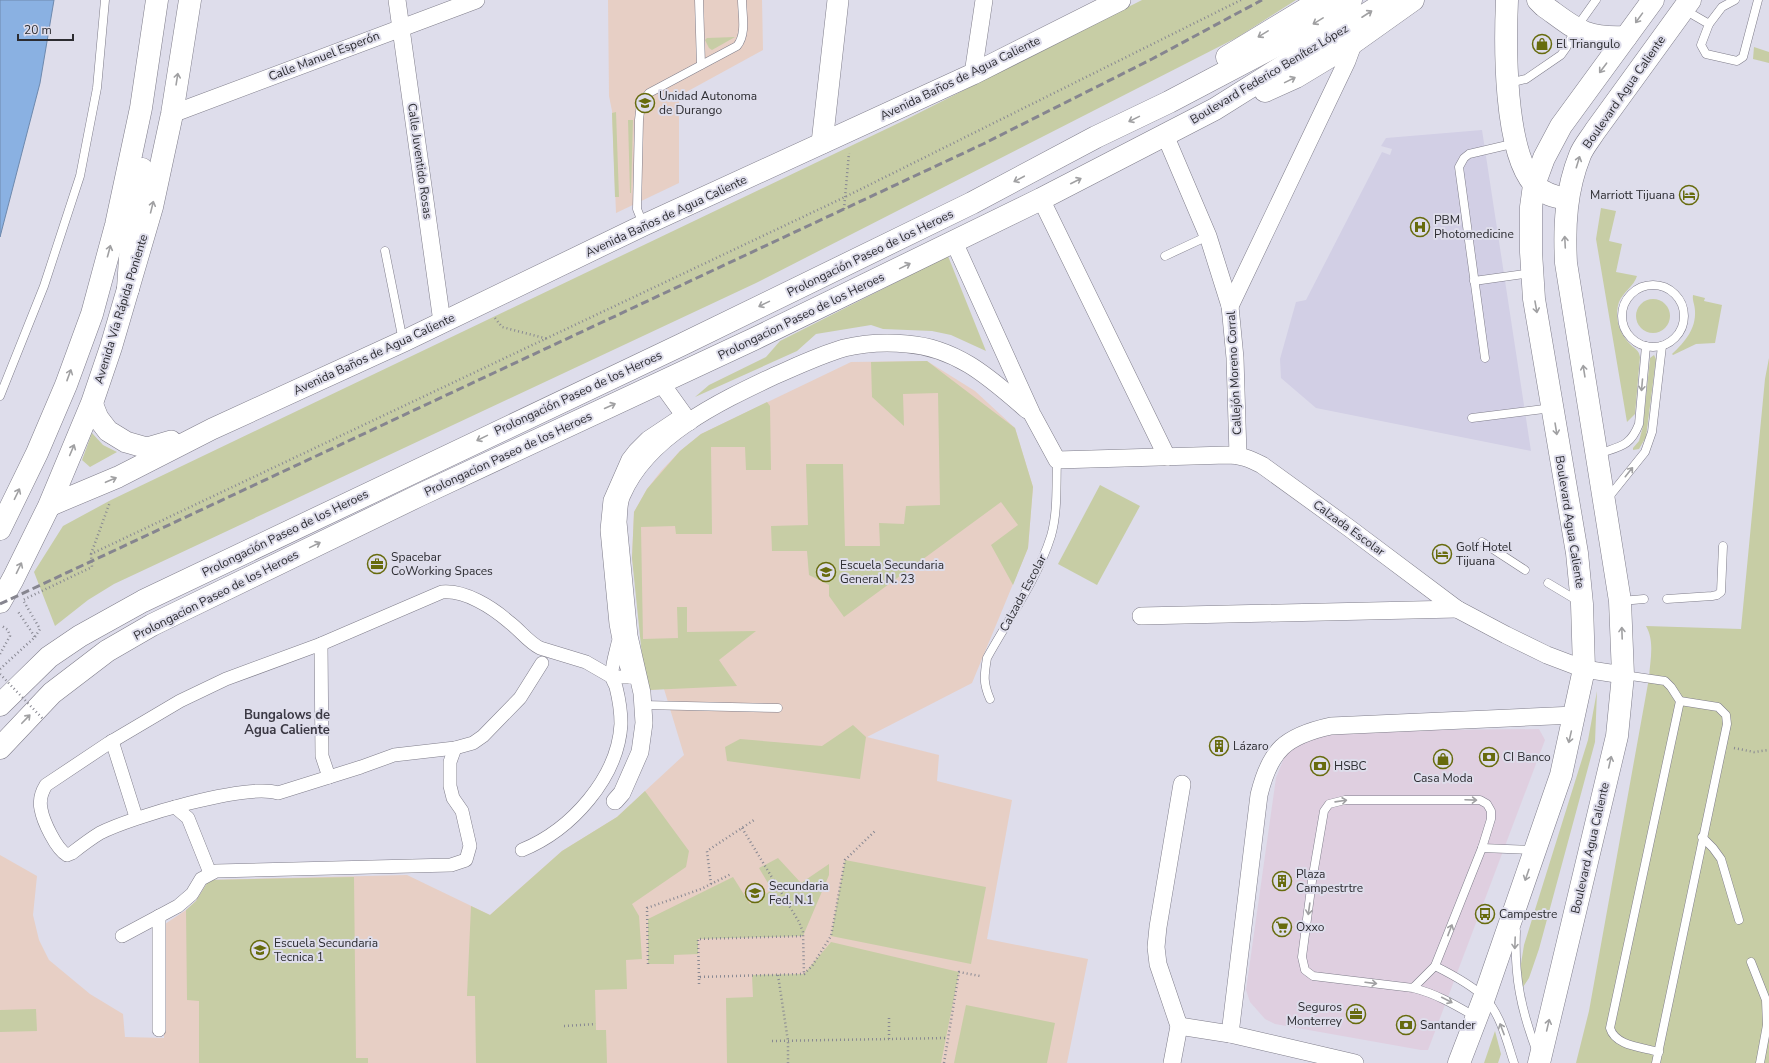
<svg xmlns="http://www.w3.org/2000/svg" width="1769" height="1063" font-family="'Nunito Sans',sans-serif">
  <rect width="100%" height="100%" fill="#deddeb"/>
  <!-- commercial -->
  <path fill="#dfcfe0" d="M1539 729 1545 740 1428 1050H1421L1275 1024 1265 1019 1250 1002 1246 990 1276 778 1287 750 1328 731Z"/>
  <!-- built -->
  <path fill="#d2cfe5" d="M1482 130 1531 451 1316 408 1281 378 1280 359 1296 302 1306 300 1382 152 1390 155 1392 149 1381 146 1386 138Z"/>
  <!-- education -->
  <g fill="#e7cfc5">
    <path d="M608 0H762L763 50 679 96V183L616 213 612 111 609 96Z"/>
    <path d="M927 361 975 391 1015 428 1033 487 1028 548 972 683 867 737 939 755 937 781 1012 800 987 939 1088 959 1067 1063H0V855L37 876 33 915 39 940 49 960 90 994 123 1014 125 1037 164 1038 165 924 186 910 196 901 209 880 407 875 490 915 562 851 617 817 684 755 664 689 649 690 632 558 634 512 647 489 661 471 680 451 701 434 851 362Z"/>
  </g>
  <!-- green -->
  <g fill="#c7cda5">
    <path d="M1142 0H1296L1238 37 756 283 114 584 88 600 55 626 34 572 63 526 111 500 905 120Z"/>
    <path d="M735 37 712 50 709 48 705 40 707 38Z"/>
    <path d="M1754 47 1769 52V63L1753 59Z"/>
    <path d="M616 112 619 197H615L612 113Z"/>
    <path d="M628 120H633L631 193H630Z"/>
    <path d="M1601 208 1616 211 1609 241 1622 244 1616 272 1637 276C1634 286 1623 292 1619 302 1614 317 1619 334 1631 345 1635 349 1639 350 1640 357L1635 414 1627 422 1596 239Z"/>
    <path d="M948 256 986 351 951 335 932 331 883 329 871 325 816 334 797 351 695 397 709 385 766 357 780 341Z"/>
    <path d="M1693 295 1705 298 1704 301 1722 305 1715 343 1696 344 1673 355 1672 354C1685 342 1696 329 1695 311 1695 305 1692 300 1693 295Z"/>
    <circle cx="1653" cy="316" r="17"/>
    <path d="M1654 355 1656 359 1646 437 1639 449 1633 450V448L1639 441 1643 426 1650 358Z"/>
    <path d="M1769 358V1063H1576L1589 1011 1649 678C1650 660 1655 642 1646 626L1741 629 1765 379Z"/>
    <path d="M927 361 1015 428 1033 487 1028 548 1013 585 991 545 1018 525 1001 502 844 617 829 596V585L809 575 807 551H772L771 526 808 525 806 464H843L845 546H880L879 523 904 524 906 506 940 505 938 393 903 394 904 426 872 397 871 362Z"/>
    <path d="M767 402 770 406 771 470H746L745 447H711L712 534H676L675 526 641 527 643 639 678 638 677 607H687V632L756 631 719 660 737 686 649 690 642 656 632 558 634 512 647 489 680 451 701 434Z"/>
    <path d="M92 433 103 445 117 452 90 467 82 460Z"/>
    <path d="M1100 485 1140 506 1097 585 1058 564Z"/>
    <path d="M1597 691 1595 742 1539 949 1529 978 1523 987 1520 970 1524 945 1588 740Z"/>
    <path d="M853 725 866 737 860 779 727 761 725 747 740 739 822 746Z"/>
    <path d="M645 791 689 851 686 867 632 904 639 916 642 959 626 960 627 989 595 990 596 1030H606L607 1063H476L475 996H467L471 906 490 915 562 851 617 817Z"/>
    <path d="M778 858 801 883 829 864V875L803 936 698 939V954L674 955V964H648V919L733 877 750 904 772 890 759 868Z"/>
    <path d="M845 860 986 887 971 964 831 936Z"/>
    <path d="M354 877 356 1058H368V1063H199V1001L187 1000 186 910 196 901 209 880Z"/>
    <path d="M831 942 959 972 941 1063H727L726 998 753 997 752 975 804 974Z"/>
    <path d="M966 1005 1055 1023 1047 1063H954Z"/>
    <path d="M36 1009 37 1031 0 1032V1010Z"/>
    <path d="M1495 1031 1501 1054 1498 1063H1484Z"/>
  </g>
  <!-- water -->
  <path fill="#8ab1e2" stroke="#6e89ad" d="M0 0H54L40 83 0 237Z"/>
  <g fill="none" stroke-linecap="round" stroke-linejoin="round">
    <defs>
      <g id="service">
        <path d="M699 0 701 65"/>
        <path d="M1683 9 1709 24 1701 45 1706 54 1737 61 1743 57 1758 0"/>
        <path d="M1709 24 1722 7 1735 0"/>
        <path d="M1509 83 1526 79 1561 55 1566 48 1576 28 1596 0"/>
        <path d="M643 224 637 209 639 120 641 103 649 93 737 46C747 34 742 14 742 0"/>
        <path d="M385 251 403 341"/>
        <path d="M1165 256 1208 236"/>
        <path d="M1474 281 1531 273"/>
        <circle cx="1653" cy="316" r="31"/>
        <path d="M1485 358 1459 167 1464 158 1469 154 1516 143"/>
        <path d="M0 396 44 286 80 176 97 88 105 0"/>
        <path d="M1472 418 1552 408"/>
        <path d="M1598 454C1620 446 1630 447 1639 424L1646 346"/>
        <path d="M1608 498 1645 452 1652 432 1662 346"/>
        <path d="M1482 542 1525 570"/>
        <path d="M1548 583 1578 601"/>
        <path d="M1667 599 1712 596 1717 595 1721 592 1723 546"/>
        <path d="M1621 601 1644 599"/>
        <path d="M1624 675 1665 681 1671 687 1680 701 1610 1028C1615 1046 1642 1047 1659 1052"/>
        <path d="M990 699C983 683 984 676 987 658 1008 620 1038 578 1051 536 1058 512 1056 485 1057 460"/>
        <path d="M643 705 778 708"/>
        <path d="M1702 837 1713 848 1721 859 1739 920"/>
        <path d="M1482 848 1533 850"/>
        <path d="M1516 931C1514 976 1521 1010 1537 1052"/>
        <path d="M1751 962 1766 1000 1767 1025 1760 1063"/>
        <path d="M1435 966C1449 973 1474 987 1485 998 1501 1015 1507 1042 1514 1063"/>
        <path d="M1413 988 1435 966 1482 848 1491 819V811L1487 804 1480 800H1345L1329 804 1324 811 1312 881 1302 957 1305 970 1313 976 1413 988C1437 994 1455 1005 1476 1017"/>
        <path d="M1656 1063 1727 724 1726 715 1718 707 1680 701"/>
      </g>
      <g id="pedestrian">
        <path d="M321 644 322 756 329 777"/>
        <path d="M542 663 520 698 483 736 473 743 455 748 394 755 361 767 278 793C246 783 131 817 100 833 90 839 81 846 72 853L67 855C56 849 43 821 41 809 39 800 41 793 46 785L109 743 180 701 226 679 321 644 442 592C465 590 492 607 509 622 520 630 528 642 540 648L586 662 612 677H639"/>
        <path d="M630 677 621 650 616 624 607 530 610 500 628 459 635 450 647 438 683 414"/>
        <path d="M112 741 136 817"/>
        <path d="M175 807 188 818 210 873"/>
        <path d="M522 850C571 830 618 778 621 724 621 712 619 699 616 687 615 684 612 680 612 676 611 668 616 652 618 643"/>
        <path d="M159 916V1030"/>
        <path d="M122 936 178 906 192 894 201 879 216 871 451 865 466 860 470 846 462 811 453 798 450 786V762L455 748"/>
      </g>
      <g id="minor">
        <path d="M397 0 442 322"/>
        <path d="M973 74 984 0"/>
        <path d="M172 114 476 0"/>
        <path d="M1165 135 1208 236 1230 306 1235 358 1238 455"/>
        <path d="M1041 199 1167 457"/>
        <path d="M954 242 1032 414 1057 460 1227 455C1241 455 1250 459 1262 465L1349 528 1457 609 1506 635 1547 655 1584 669 1623 675"/>
        <path d="M1230 306 1347 61 1354 42"/>
        <path d="M661 383 689 422"/>
        <path d="M1141 616 1457 609"/>
        <path d="M615 801 622 793 640 752 644 723 642 693 629 636 618 522C619 513 618 503 622 495 647 436 719 402 774 376 797 366 820 355 844 348 865 343 886 342 907 344 958 348 991 379 1027 410"/>
        <path d="M1179 1026 1230 1034 1355 1063"/>
        <path d="M1230 1034 1259 795C1270 750 1285 736 1331 726L1575 715"/>
        <path d="M1172 1063 1179 1026 1158 964 1156 947 1158 927 1182 784"/>
      </g>
      <g id="tertiary">
        <path d="M822 143 838 0"/>
        <path d="M92 403 98 418 108 431 126 442 147 448 171 441"/>
        <path d="M49 506 118 477 212 429 404 341 644 225 973 74 1120 0"/>
      </g>
      <path id="secondary" d="M0 602 13 579 49 506 92 403 111 347 152 207 172 114 190 0"/>
      <g id="primary">
        <path d="M1507 0C1505 45 1504 150 1534 184 1543 194 1555 197 1567 199"/>
        <path d="M1538 0 1544 6C1576 29 1584 39 1626 37"/>
        <path d="M1227 57 1321 0"/>
        <path d="M1265 91 1296 77 1354 42 1413 0"/>
        <path d="M0 705 49 657 80 636 143 601 681 345 972 203 1096 137 1169 102 1281 43 1351 0"/>
        <path d="M0 748 52 693 107 651 152 625 420 495 754 339 1041 199 1215 109 1389 0"/>
        <path d="M1459 1063 1484 998 1561 775 1584 669 1582 604 1577 553 1534 299 1531 252V207L1534 185 1544 158 1561 126 1653 0"/>
        <path d="M1539 1063 1617 736 1623 675 1620 601 1566 263C1564 225 1566 190 1580 155 1583 147 1590 139 1595 131L1690 0"/>
      </g>
      <g id="trunk">
        <path d="M128 289 131 242 142 169"/>
        <path d="M0 529 37 453 66 385 92 314 116 225 141 108 157 0"/>
      </g>
    </defs>
    <!-- service casing -->
    <use href="#service" stroke="#7f7d8a" stroke-width="9"/>
    <!-- pedestrian casing -->
    <use href="#pedestrian" stroke="#7f7d8a" stroke-width="14"/>
    <!-- minor casing -->
    <use href="#minor" stroke="#7f7d8a" stroke-width="18"/>
    <!-- tertiary casing -->
    <use href="#tertiary" stroke="#7f7d8a" stroke-width="22"/>
    <!-- secondary casing -->
    <use href="#secondary" stroke="#7f7d8a" stroke-width="23"/>
    <!-- primary casing -->
    <use href="#primary" stroke="#7f7d8a" stroke-width="23"/>
    <!-- trunk casing -->
    <use href="#trunk" stroke="#7f7d8a" stroke-width="23"/>
    <!-- path -->
    <g stroke="#888892" stroke-width="2.5" stroke-dasharray="1 3" stroke-linecap="butt">
      <path d="M844 209 849 153"/>
      <path d="M495 318 502 327 548 339"/>
      <path d="M91 554 110 502"/>
      <path d="M35 637 40 629 23 600 92 567 91 554 845 197 1241 0"/>
      <path d="M0 654 10 636 8 630 2 626"/>
      <path d="M0 669 35 637 17 610"/>
      <path d="M1734 748 1754 752 1769 750"/>
      <path d="M742 828 799 922 803 932 804 974"/>
      <path d="M711 884 707 851 754 820"/>
      <path d="M648 964 647 908 701 889 731 874"/>
      <path d="M778 975 788 1041V1063"/>
      <path d="M699 977 698 939 803 936"/>
      <path d="M699 984V977L804 974 812 966 831 936 845 860 876 830"/>
      <path d="M889 1018V1039"/>
      <path d="M564 1026 596 1024"/>
      <path d="M772 1041 947 1038"/>
      <path d="M944 1063 959 972 980 976"/>
    </g>
    <!-- service -->
    <use href="#service" stroke="#fff" stroke-width="8"/>
    <!-- pedestrian -->
    <use href="#pedestrian" stroke="#fff" stroke-width="13"/>
    <!-- minor -->
    <use href="#minor" stroke="#fff" stroke-width="17"/>
    <!-- tertiary -->
    <use href="#tertiary" stroke="#fff" stroke-width="21"/>
    <!-- secondary -->
    <use href="#secondary" stroke="#fff" stroke-width="22"/>
    <!-- primary -->
    <use href="#primary" stroke="#fff" stroke-width="22"/>
    <!-- trunk -->
    <use href="#trunk" stroke="#fff" stroke-width="22"/>
    <!-- rail -->
    <path stroke="#86858f" stroke-width="3" stroke-dasharray="8 4" stroke-linecap="butt" d="M0 604 983 144 1152 59 1262 0"/>
    <!-- path-bridge -->
    <path stroke="#888892" stroke-width="2.5" stroke-dasharray="1 3" stroke-linecap="butt" d="M0 674 43 719"/>
  </g>
  <!-- one-way arrows -->
  <defs><path id="oneway-shaft" d="M-6 0H5M1.5-3L5.5 0L1.5 3" fill="none" stroke-width="1.6" stroke-linecap="round" stroke-linejoin="round"/></defs>
  <g stroke="#a0a0a2">
    <use href="#oneway-shaft" transform="translate(1367 14) rotate(-33)"/>
    <use href="#oneway-shaft" transform="translate(1639 18) rotate(126)"/>
    <use href="#oneway-shaft" transform="translate(1318 21) rotate(149)"/>
    <use href="#oneway-shaft" transform="translate(1263 34) rotate(149)"/>
    <use href="#oneway-shaft" transform="translate(1603 68) rotate(127)"/>
    <use href="#oneway-shaft" transform="translate(177 79) rotate(-81)"/>
    <use href="#oneway-shaft" transform="translate(1290 80) rotate(-26)"/>
    <use href="#oneway-shaft" transform="translate(1134 119) rotate(154)"/>
    <use href="#oneway-shaft" transform="translate(1578 162) rotate(-73)"/>
    <use href="#oneway-shaft" transform="translate(1019 179) rotate(152)"/>
    <use href="#oneway-shaft" transform="translate(1076 181) rotate(-27)"/>
    <use href="#oneway-shaft" transform="translate(152 207) rotate(-76)"/>
    <use href="#oneway-shaft" transform="translate(1565 242) rotate(-93)"/>
    <use href="#oneway-shaft" transform="translate(109 251) rotate(-75)"/>
    <use href="#oneway-shaft" transform="translate(905 266) rotate(-26)"/>
    <use href="#oneway-shaft" transform="translate(764 304) rotate(154)"/>
    <use href="#oneway-shaft" transform="translate(1536 307) rotate(80)"/>
    <use href="#oneway-shaft" transform="translate(1584 371) rotate(-99)"/>
    <use href="#oneway-shaft" transform="translate(69 375) rotate(-70)"/>
    <use href="#oneway-shaft" transform="translate(1642 385) rotate(95)"/>
    <use href="#oneway-shaft" transform="translate(610 406) rotate(-24)"/>
    <use href="#oneway-shaft" transform="translate(1556 429) rotate(81)"/>
    <use href="#oneway-shaft" transform="translate(482 438) rotate(154)"/>
    <use href="#oneway-shaft" transform="translate(72 450) rotate(-67)"/>
    <use href="#oneway-shaft" transform="translate(1629 472) rotate(-51)"/>
    <use href="#oneway-shaft" transform="translate(111 480) rotate(-23)"/>
    <use href="#oneway-shaft" transform="translate(17 494) rotate(-64)"/>
    <use href="#oneway-shaft" transform="translate(315 545) rotate(-26)"/>
    <use href="#oneway-shaft" transform="translate(19 568) rotate(-64)"/>
    <use href="#oneway-shaft" transform="translate(1622 633) rotate(-92)"/>
    <use href="#oneway-shaft" transform="translate(26 719) rotate(-46)"/>
    <use href="#oneway-shaft" transform="translate(1570 737) rotate(103)"/>
    <use href="#oneway-shaft" transform="translate(1610 762) rotate(-77)"/>
    <use href="#oneway-shaft" transform="translate(1471 800) rotate(2)"/>
    <use href="#oneway-shaft" transform="translate(1341 801) rotate(-8)"/>
    <use href="#oneway-shaft" transform="translate(1527 875) rotate(109)"/>
    <use href="#oneway-shaft" transform="translate(1309 909) rotate(98)"/>
    <use href="#oneway-shaft" transform="translate(1450 930) rotate(-69)"/>
    <use href="#oneway-shaft" transform="translate(1515 943) rotate(92)"/>
    <use href="#oneway-shaft" transform="translate(1371 983) rotate(7)"/>
    <use href="#oneway-shaft" transform="translate(1447 1000) rotate(27)"/>
    <use href="#oneway-shaft" transform="translate(1548 1025) rotate(-77)"/>
    <use href="#oneway-shaft" transform="translate(1502 1029) rotate(-111)"/>
  </g>
  <!-- icons -->
  <defs>
    <symbol id="shop-ring" viewBox="-11 -11 22 22"><circle r="9.5" fill="#deddeb" stroke="#676b0d" stroke-width="1.5"/><path d="M-5-2.5h2.3a2.7 3.5 0 0 1 5.4 0H5L5.5 6h-11ZM-1.5-2.5h3a1.5 2.3 0 0 0-3 0Z" fill="#676b0d"/></symbol>
    <symbol id="university-ring" viewBox="-11 -11 22 22"><circle r="9.5" fill="#deddeb" stroke="#676b0d" stroke-width="1.5"/><path d="M0-5L7-2L0 1L-7-2ZM-4 1L0 2.5L4 1V4Q0 6-4 4Z" fill="#676b0d"/></symbol>
    <symbol id="hotel-ring" viewBox="-11 -11 22 22"><circle r="9.5" fill="#deddeb" stroke="#676b0d" stroke-width="1.5"/><path d="M-6-4.5h1.5V1H6V5H4.5V3h-9V5H-6ZM-4 0a1.8 1.8 0 1 1 3.6 0ZM.5 0V-2.5h3Q6-2.5 6 0Z" fill="#676b0d"/></symbol>
    <symbol id="hospital-ring" viewBox="-11 -11 22 22"><circle r="9.5" fill="#deddeb" stroke="#676b0d" stroke-width="1.5"/><path d="M-5-5h3v3.5h4V-5h3V5h-3V1.5h-4V5h-3Z" fill="#676b0d"/></symbol>
    <symbol id="office-ring" viewBox="-11 -11 22 22"><circle r="9.5" fill="#deddeb" stroke="#676b0d" stroke-width="1.5"/><path d="M-6-3h4V-5.5h4V-3h4V5H-6ZM-1-4.5V-3h2v-1.5ZM-6 0V1H6V0Z" fill="#676b0d"/></symbol>
    <symbol id="school-ring" viewBox="-11 -11 22 22"><circle r="9.5" fill="#deddeb" stroke="#676b0d" stroke-width="1.5"/><path d="M0-5L7-2L0 1L-7-2ZM-4 1L0 2.5L4 1V4Q0 6-4 4Z" fill="#676b0d"/></symbol>
    <symbol id="building-ring" viewBox="-11 -11 22 22"><circle r="9.5" fill="#deddeb" stroke="#676b0d" stroke-width="1.5"/><path d="M-4-6H4V6H1V3H-1V6H-4ZM-2.5-4.3h1.7v1.8h-1.7ZM.8-4.3h1.7v1.8H.8ZM-2.5-1h1.7V.8h-1.7ZM.8-1h1.7V.8H.8Z" fill="#676b0d"/></symbol>
    <symbol id="bank-ring" viewBox="-11 -11 22 22"><circle r="9.5" fill="#deddeb" stroke="#676b0d" stroke-width="1.5"/><path d="M-6-4H6V4H-6ZM0-2.3a2.3 2.3 0 1 0 0 4.6a2.3 2.3 0 1 0 0-4.6Z" fill="#676b0d"/></symbol>
    <symbol id="bus-ring" viewBox="-11 -11 22 22"><circle r="9.5" fill="#deddeb" stroke="#676b0d" stroke-width="1.5"/><path d="M-5-6H5V4H4V6H2V4H-2V6H-4V4H-5ZM-3.5-4V0h7V-4ZM-3.5 1.2v1.5H-2V1.2ZM2 1.2v1.5H3.5V1.2Z" fill="#676b0d"/></symbol>
    <symbol id="supermarket-ring" viewBox="-11 -11 22 22"><circle r="9.5" fill="#deddeb" stroke="#676b0d" stroke-width="1.5"/><path d="M-6-5.5h2.5l.6 2H6L4.5 2H-2.5L-4.4-4H-6ZM-1.5 3.2a1.3 1.3 0 1 0 .1 0ZM3 3.2a1.3 1.3 0 1 0 .1 0Z" fill="#676b0d"/></symbol>
  </defs>
  <g fill-rule="evenodd">
    <use href="#shop-ring" x="1531" y="33" width="22" height="22"/>
    <use href="#university-ring" x="634" y="92" width="22" height="22"/>
    <use href="#hotel-ring" x="1678" y="184" width="22" height="22"/>
    <use href="#hospital-ring" x="1409" y="216" width="22" height="22"/>
    <use href="#hotel-ring" x="1431" y="543" width="22" height="22"/>
    <use href="#office-ring" x="366" y="553" width="22" height="22"/>
    <use href="#school-ring" x="815" y="561" width="22" height="22"/>
    <use href="#building-ring" x="1208" y="735" width="22" height="22"/>
    <use href="#bank-ring" x="1478" y="746" width="22" height="22"/>
    <use href="#shop-ring" x="1432" y="748" width="22" height="22"/>
    <use href="#bank-ring" x="1309" y="755" width="22" height="22"/>
    <use href="#building-ring" x="1271" y="870" width="22" height="22"/>
    <use href="#school-ring" x="744" y="882" width="22" height="22"/>
    <use href="#bus-ring" x="1474" y="903" width="22" height="22"/>
    <use href="#supermarket-ring" x="1271" y="916" width="22" height="22"/>
    <use href="#school-ring" x="249" y="939" width="22" height="22"/>
    <use href="#office-ring" x="1345" y="1003" width="22" height="22"/>
    <use href="#bank-ring" x="1395" y="1014" width="22" height="22"/>
  </g>
  <g text-anchor="middle" stroke-width="4" stroke-linejoin="round" paint-order="stroke">
    <!-- poi labels -->
    <g font-size="12" fill="#2c2c31" stroke="#deddeb" text-anchor="start">
      <text x="1556" y="48">El Triangulo</text>
      <text x="659" y="100">Unidad Autonoma<tspan x="659" dy="14">de Durango</tspan></text>
      <text x="1675" y="199" text-anchor="end">Marriott Tijuana</text>
      <text x="1434" y="224">PBM<tspan x="1434" dy="14">Photomedicine</tspan></text>
      <text x="1456" y="551">Golf Hotel<tspan x="1456" dy="14">Tijuana</tspan></text>
      <text x="391" y="561">Spacebar<tspan x="391" dy="14">CoWorking Spaces</tspan></text>
      <text x="840" y="569">Escuela Secundaria<tspan x="840" dy="14">General N. 23</tspan></text>
      <text x="1233" y="750">Lázaro</text>
      <text x="1503" y="761">CI Banco</text>
      <text x="1334" y="770">HSBC</text>
      <text x="1443" y="782" text-anchor="middle">Casa Moda</text>
      <text x="1296" y="878">Plaza<tspan x="1296" dy="14">Campestrtre</tspan></text>
      <text x="769" y="890">Secundaria<tspan x="769" dy="14">Fed. N.1</tspan></text>
      <text x="1499" y="918">Campestre</text>
      <text x="1296" y="931">Oxxo</text>
      <text x="274" y="947">Escuela Secundaria<tspan x="274" dy="14">Tecnica 1</tspan></text>
      <text x="1342" y="1011" text-anchor="end">Seguros<tspan x="1342" dy="14">Monterrey</tspan></text>
      <text x="1420" y="1029">Santander</text>
    </g>
    <!-- street labels -->
    <g font-size="12" fill="#2c2c31" stroke="#deddeb">
      <text transform="translate(324 56) rotate(-21)" y="4">Calle Manuel Esperón</text>
      <text transform="translate(1269 74) rotate(-31)" y="4">Boulevard Federico Benítez López</text>
      <text transform="translate(960 78) rotate(-26)" y="4">Avenida Baños de Agua Caliente</text>
      <text transform="translate(1624 92) rotate(-55)" y="4">Boulevard Agua Caliente</text>
      <text transform="translate(420 161) rotate(82)" y="4">Calle Juventido Rosas</text>
      <text transform="translate(666 216) rotate(-25)" y="4">Avenida Baños de Agua Caliente</text>
      <text transform="translate(870 253) rotate(-26)" y="4">Prolongación Paseo de los Heroes</text>
      <text transform="translate(121 309) rotate(-73)" y="4">Avenida Vía Rápida Poniente</text>
      <text transform="translate(801 316) rotate(-26)" y="4">Prolongacion Paseo de los Heroes</text>
      <text transform="translate(374 354) rotate(-25)" y="4">Avenida Baños de Agua Caliente</text>
      <text transform="translate(1234 373) rotate(-93)" y="4">Callejón Moreno Corral</text>
      <text transform="translate(578 393) rotate(-25)" y="4">Prolongación Paseo de los Heroes</text>
      <text transform="translate(508 454) rotate(-25)" y="4">Prolongacion Paseo de los Heroes</text>
      <text transform="translate(1570 522) rotate(81)" y="4">Boulevard Agua Caliente</text>
      <text transform="translate(1349 528) rotate(36)" y="4">Calzada Escolar</text>
      <text transform="translate(285 533) rotate(-26)" y="4">Prolongación Paseo de los Heroes</text>
      <text transform="translate(1023 593) rotate(-62)" y="4">Calzada Escolar</text>
      <text transform="translate(216 595) rotate(-27)" y="4">Prolongacion Paseo de los Heroes</text>
      <text transform="translate(1590 848) rotate(-77)" y="4">Boulevard Agua Caliente</text>
    </g>
    <!-- neighbourhood labels -->
    <g font-size="13" font-weight="bold" fill="#3b3944" stroke="#deddeb">
      <text x="287" y="719">Bungalows de<tspan x="287" dy="15">Agua Caliente</tspan></text>
    </g>
  </g>
  <!-- scale -->
  <path d="M18 34v6h55v-6" fill="none" stroke="#2c2c31" stroke-width="2"/>
  <text x="24" y="34" font-size="12" fill="#2c2c31" stroke="#deddeb" stroke-width="3" paint-order="stroke">20 m</text>
</svg>
